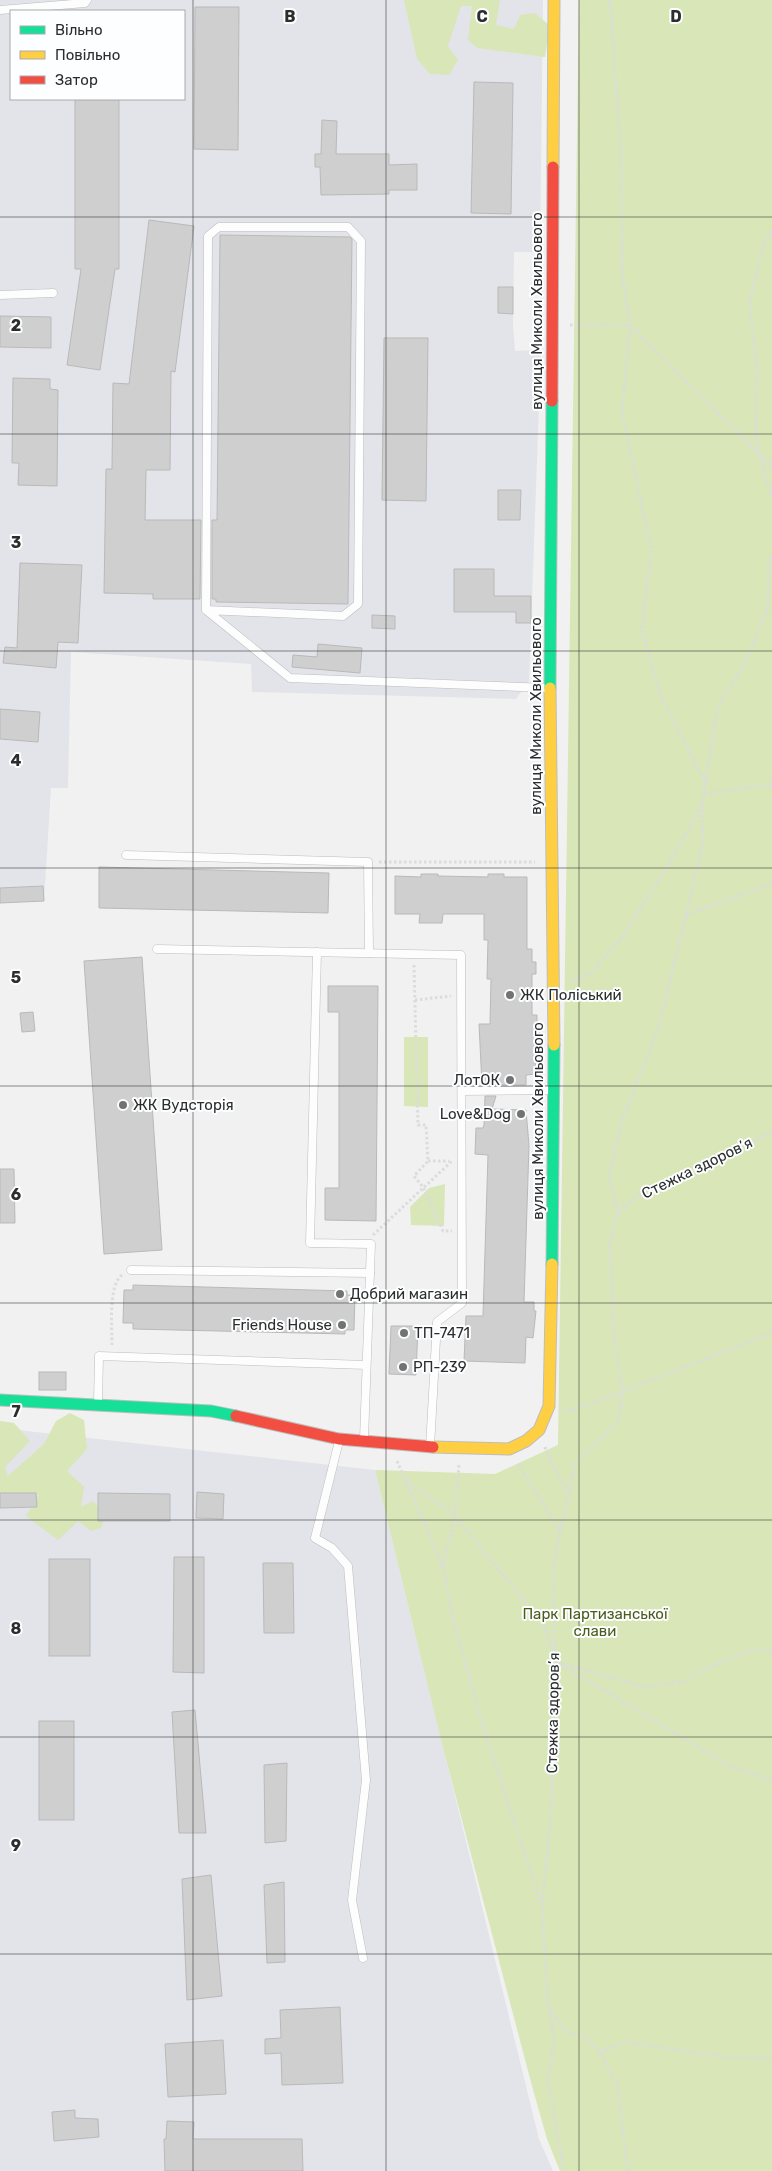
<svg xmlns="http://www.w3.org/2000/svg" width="772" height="2171" font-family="Rubik,sans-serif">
  <rect width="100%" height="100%" fill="#f1f1f1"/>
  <!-- built -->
  <g fill="#e3e4e9" fill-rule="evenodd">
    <path d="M0 0H543L540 252H514L513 325 515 351 541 350 529 681 516 699 252 692 251 664 71 652 68 788H51L44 901 0 903ZM11 11H184V99H11Z"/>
    <path d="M0 1428 375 1470 539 2139 553 2171H0Z"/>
  </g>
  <!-- green -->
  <g fill="#d8e6b8">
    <path d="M404 0H500L496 25 514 29 520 15 535 13 550 26 545 57 477 48 468 40 472 6H461L448 46 458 60 449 75 430 74 417 59Z"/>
    <path d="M579 0H772V2171H560L547 2139 532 2086 443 1748 375 1470 495 1474 558 1445Z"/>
    <path d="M404 1037H428V1107L404 1106Z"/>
    <path d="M445 1184 444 1226 411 1225 410 1207 429 1188Z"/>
    <path d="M70 1413 84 1420 87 1449 67 1471 84 1487 81 1507 93 1501 106 1515 101 1528 91 1531 78 1521 58 1540 26 1516 39 1495H0V1421L14 1423 30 1441 5 1467 8 1476 44 1444 56 1421Z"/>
  </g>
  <!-- building -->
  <g fill="#cfcfcf" stroke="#b9b9b9">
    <path d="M195 7H239L238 150 194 149Z"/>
    <path d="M474 82 513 83 511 214 471 213Z"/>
    <path d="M75 99H119V269H115L100 370 67 365 81 269H75Z"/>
    <path d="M322 120 337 121 336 154H389V165L417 164V190H389V194L321 195 320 167H315V154H321Z"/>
    <path d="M149 220 194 226 175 372 171 371 170 470H146L145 520H201L200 599H153V594L104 593 106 469H112L113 383 129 384Z"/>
    <path d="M220 235 350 237 352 239 348 604 216 602V599H212V520H217Z"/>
    <path d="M498 287H513V314L498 313Z"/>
    <path d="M0 316 51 317V348L0 347Z"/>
    <path d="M384 338H428L426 501 382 500Z"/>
    <path d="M13 378 50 379V389L58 390 57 486 18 485 19 463H12Z"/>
    <path d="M498 490H521L520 520H498Z"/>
    <path d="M20 563 82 565 78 643 58 642 56 668 3 663 5 647 17 648Z"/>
    <path d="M454 569H494V596H531V623H516V612H454Z"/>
    <path d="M372 615 395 616V629L372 628Z"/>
    <path d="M318 644 362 648 360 673 292 667 293 655 317 657Z"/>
    <path d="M0 709 40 712 38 742 0 739Z"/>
    <path d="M99 867 329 873 328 913 99 908Z"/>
    <path d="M421 874H438V876L488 877V874H504V877H527V949H532V962H536V974H532V1015H537V1022H540L539 1042H534L536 1074 526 1075V1085H482L479 1024H490L491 979H487L488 940H484V914H443L442 923H419L420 914H395V876L421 877Z"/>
    <path d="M43 886 44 901 0 903V888Z"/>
    <path d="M142 957 162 1250 104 1254 84 961Z"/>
    <path d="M328 986H378L376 1221 325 1220V1188H339V1012H328Z"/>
    <path d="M33 1012 35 1031 22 1032 20 1013Z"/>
    <path d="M485 1096H496L492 1109 526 1110 529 1145 524 1302H534V1311H536L533 1338 526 1337 525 1363 464 1361 466 1316H483L488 1155 475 1154 476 1128H483L484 1125Z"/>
    <path d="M0 1169H14L15 1223H0Z"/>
    <path d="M133 1285 347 1291V1295H355L354 1330H345V1334L133 1329V1323H123L124 1290H133Z"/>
    <path d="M391 1326H418L416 1375 389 1374Z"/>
    <rect x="39" y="1372" width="27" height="18"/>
    <path d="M197 1492 224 1494 223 1519 196 1518Z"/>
    <path d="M0 1493H36L37 1507 0 1508Z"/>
    <path d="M98 1493 170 1494V1521H98Z"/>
    <path d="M174 1557H204V1673L173 1672Z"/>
    <rect x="49" y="1559" width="41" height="97"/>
    <path d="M263 1563H293L294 1633H264Z"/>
    <path d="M195 1710 206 1833H179L172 1712Z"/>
    <rect x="39" y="1721" width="35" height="99"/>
    <path d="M287 1763 286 1841 265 1843 264 1765Z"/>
    <path d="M211 1875 222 1996 187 2000 182 1879Z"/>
    <path d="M284 1882 285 1962 267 1963 264 1885Z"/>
    <path d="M340 2007 343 2083 282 2085 281 2053 265 2054V2039L281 2038 280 2010Z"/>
    <path d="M223 2040 226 2094 168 2097 165 2044Z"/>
    <path d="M75 2110V2118L98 2119 99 2137 54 2141 52 2112Z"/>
    <path d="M167 2121 194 2122 193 2139H302L303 2171H165L164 2139H166Z"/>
  </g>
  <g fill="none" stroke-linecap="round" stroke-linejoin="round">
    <defs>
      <g id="lane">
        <path d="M0 10 85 3 87 0"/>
        <path d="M0 295 53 293"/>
        <path d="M206 610 343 616 358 604 361 241 348 227H219L208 236 206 610 290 678 550 688"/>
        <path d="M126 855 368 862 369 953"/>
        <path d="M157 949 461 955 462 1303 437 1322 430 1447"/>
        <path d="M317 952 310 1243 371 1244 364 1439"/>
        <path d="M462 1091 553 1090"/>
        <path d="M131 1270 370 1273"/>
        <path d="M98 1403 99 1356 366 1365"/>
        <path d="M339 1441 315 1538 332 1548 348 1566 366 1780 352 1900 363 1958"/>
      </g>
      <g id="fast">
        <path d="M550 688 552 401"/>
        <path d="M552 1264 554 1045"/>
        <path d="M0 1400 211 1411 236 1416"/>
      </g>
      <g id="slow">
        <path d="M553 167 554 0"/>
        <path d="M550 688 554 1045"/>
        <path d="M433 1447 509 1449 526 1441 539 1430 549 1406 552 1264"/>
      </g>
      <g id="jam">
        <path d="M552 401 553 167"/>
        <path d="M236 1416 339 1439 433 1447"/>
      </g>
    </defs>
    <!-- lane casing -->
    <use href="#lane" stroke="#bdbdbe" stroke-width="9"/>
    <!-- fast casing -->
    <use href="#fast" stroke="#bdbdbe" stroke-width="13"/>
    <!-- slow casing -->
    <use href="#slow" stroke="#bdbdbe" stroke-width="13"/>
    <!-- jam casing -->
    <use href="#jam" stroke="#bdbdbe" stroke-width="13"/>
    <!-- path -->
    <g stroke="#dbdcdc" stroke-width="3" stroke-dasharray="2.5 2.5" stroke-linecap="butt">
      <path d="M610 0 621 153 622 274 630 325 622 412 651 549 642 631 661 696 706 784"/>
      <path d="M772 231 765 241 749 302 757 365 756 437 759 455 772 497"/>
      <path d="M570 325H630L772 467"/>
      <path d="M704 794 772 784"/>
      <path d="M379 862H535"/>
      <path d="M685 915 772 884"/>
      <path d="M414 965 418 1125H426L428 1161 414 1176 423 1187 443 1231H452"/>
      <path d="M571 982 592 972 624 935 665 870 702 805"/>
      <path d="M415 1000 451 996"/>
      <path d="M428 1161H449"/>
      <path d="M618 1212 609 1176 622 1120 659 1027 703 844 702 804 717 709 748 657 768 607 769 562 772 556"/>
      <path d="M373 1235 452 1161"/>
      <path d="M112 1345C112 1328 108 1285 122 1275"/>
      <path d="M564 1411 575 1409 622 1392 772 1333"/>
      <path d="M545 1447 552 1464 568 1492"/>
      <path d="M397 1461 443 1567 451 1610 479 1713 541 1903"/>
      <path d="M518 1464 560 1531"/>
      <path d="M407 1481 455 1516 543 1624 555 1661 730 1766 772 1781"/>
      <path d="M443 1566 455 1516 459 1464"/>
      <path d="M561 1663 644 1687 687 1681 700 1671 754 1649 772 1652"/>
      <path d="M549 2009 554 2039 548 2082 564 2171"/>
      <path d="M600 2052 625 2042 733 2058H772"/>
      <path d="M628 2171 617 2084 600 2052 587 2039 564 2030 548 2006 542 1906 551 1815 555 1661 553 1567 575 1464 619 1420 622 1392 614 1335 610 1243 618 1212 642 1192 772 1132"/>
    </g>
    <!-- lane -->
    <use href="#lane" stroke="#fdfdfd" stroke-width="8"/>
    <!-- fast -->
    <use href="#fast" stroke="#16e098" stroke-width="11"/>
    <!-- slow -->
    <use href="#slow" stroke="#ffcf43" stroke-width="11"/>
    <!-- jam -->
    <use href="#jam" stroke="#f24e42" stroke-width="11"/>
  </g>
  <!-- grid -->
  <path fill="none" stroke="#2c2d2d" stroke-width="1" stroke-opacity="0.55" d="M193 0V2171M386 0V2171M579 0V2171M0 217H772M0 434H772M0 651H772M0 868H772M0 1086H772M0 1303H772M0 1520H772M0 1737H772M0 1954H772"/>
  <!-- markers -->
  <g fill="#717272" stroke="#fdfeff" stroke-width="2">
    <circle cx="510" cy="995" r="5"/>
    <circle cx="510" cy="1080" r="5"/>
    <circle cx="123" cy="1105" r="5"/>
    <circle cx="521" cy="1114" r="5"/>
    <circle cx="340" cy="1294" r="5"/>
    <circle cx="342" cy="1325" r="5"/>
    <circle cx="404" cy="1333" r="5"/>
    <circle cx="403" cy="1367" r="5"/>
  </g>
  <g text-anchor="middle" stroke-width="4" stroke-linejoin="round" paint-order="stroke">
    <!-- street labels -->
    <g font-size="15" fill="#2c2d2d" stroke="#fdfeff">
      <text transform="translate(537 311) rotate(-90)" y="5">вулиця Миколи Хвильового</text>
      <text transform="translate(536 716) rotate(-90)" y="5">вулиця Миколи Хвильового</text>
      <text transform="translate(538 1121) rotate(-90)" y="5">вулиця Миколи Хвильового</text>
      <text transform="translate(697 1168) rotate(-26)" y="5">Стежка здоров’я</text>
      <text transform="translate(553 1713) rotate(-89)" y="5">Стежка здоров’я</text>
    </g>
    <!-- poi labels -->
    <g font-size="15" fill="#2c2d2d" stroke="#fdfeff" text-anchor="start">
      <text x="520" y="1000">ЖК Поліський</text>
      <text x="500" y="1085" text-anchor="end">ЛотОК</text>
      <text x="133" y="1110">ЖК Вудсторія</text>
      <text x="511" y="1119" text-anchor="end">Love&amp;Dog</text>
      <text x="350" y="1299">Добрий магазин</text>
      <text x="332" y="1330" text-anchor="end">Friends House</text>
      <text x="414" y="1338">ТП-7471</text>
      <text x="413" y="1372">РП-239</text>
    </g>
    <!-- park labels -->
    <g font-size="15" fill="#4b5c1a" stroke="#fdfeff">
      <text x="595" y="1619">Парк Партизанської<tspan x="595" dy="17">слави</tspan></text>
    </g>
  </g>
  <g font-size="16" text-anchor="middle" font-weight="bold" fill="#2c2d2d" stroke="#fdfeff" stroke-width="4" stroke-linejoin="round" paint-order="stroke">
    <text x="290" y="22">B</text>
    <text x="482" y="22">C</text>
    <text x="676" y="22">D</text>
    <text x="16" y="331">2</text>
    <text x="16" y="548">3</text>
    <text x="16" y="766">4</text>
    <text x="16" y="983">5</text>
    <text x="16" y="1200">6</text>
    <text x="16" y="1417">7</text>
    <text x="16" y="1634">8</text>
    <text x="16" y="1851">9</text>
  </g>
  <!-- legend -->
  <rect x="10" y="10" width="175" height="90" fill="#fdfeff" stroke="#a9aaab"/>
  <rect x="20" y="26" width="25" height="8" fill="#16e098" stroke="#a9aaab"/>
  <text x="55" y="35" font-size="15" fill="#2c2d2d">Вільно</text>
  <rect x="20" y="51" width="25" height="8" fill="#ffcf43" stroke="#a9aaab"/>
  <text x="55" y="60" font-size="15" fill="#2c2d2d">Повільно</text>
  <rect x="20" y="76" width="25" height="8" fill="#f24e42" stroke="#a9aaab"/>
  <text x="55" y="85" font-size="15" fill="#2c2d2d">Затор</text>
</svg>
